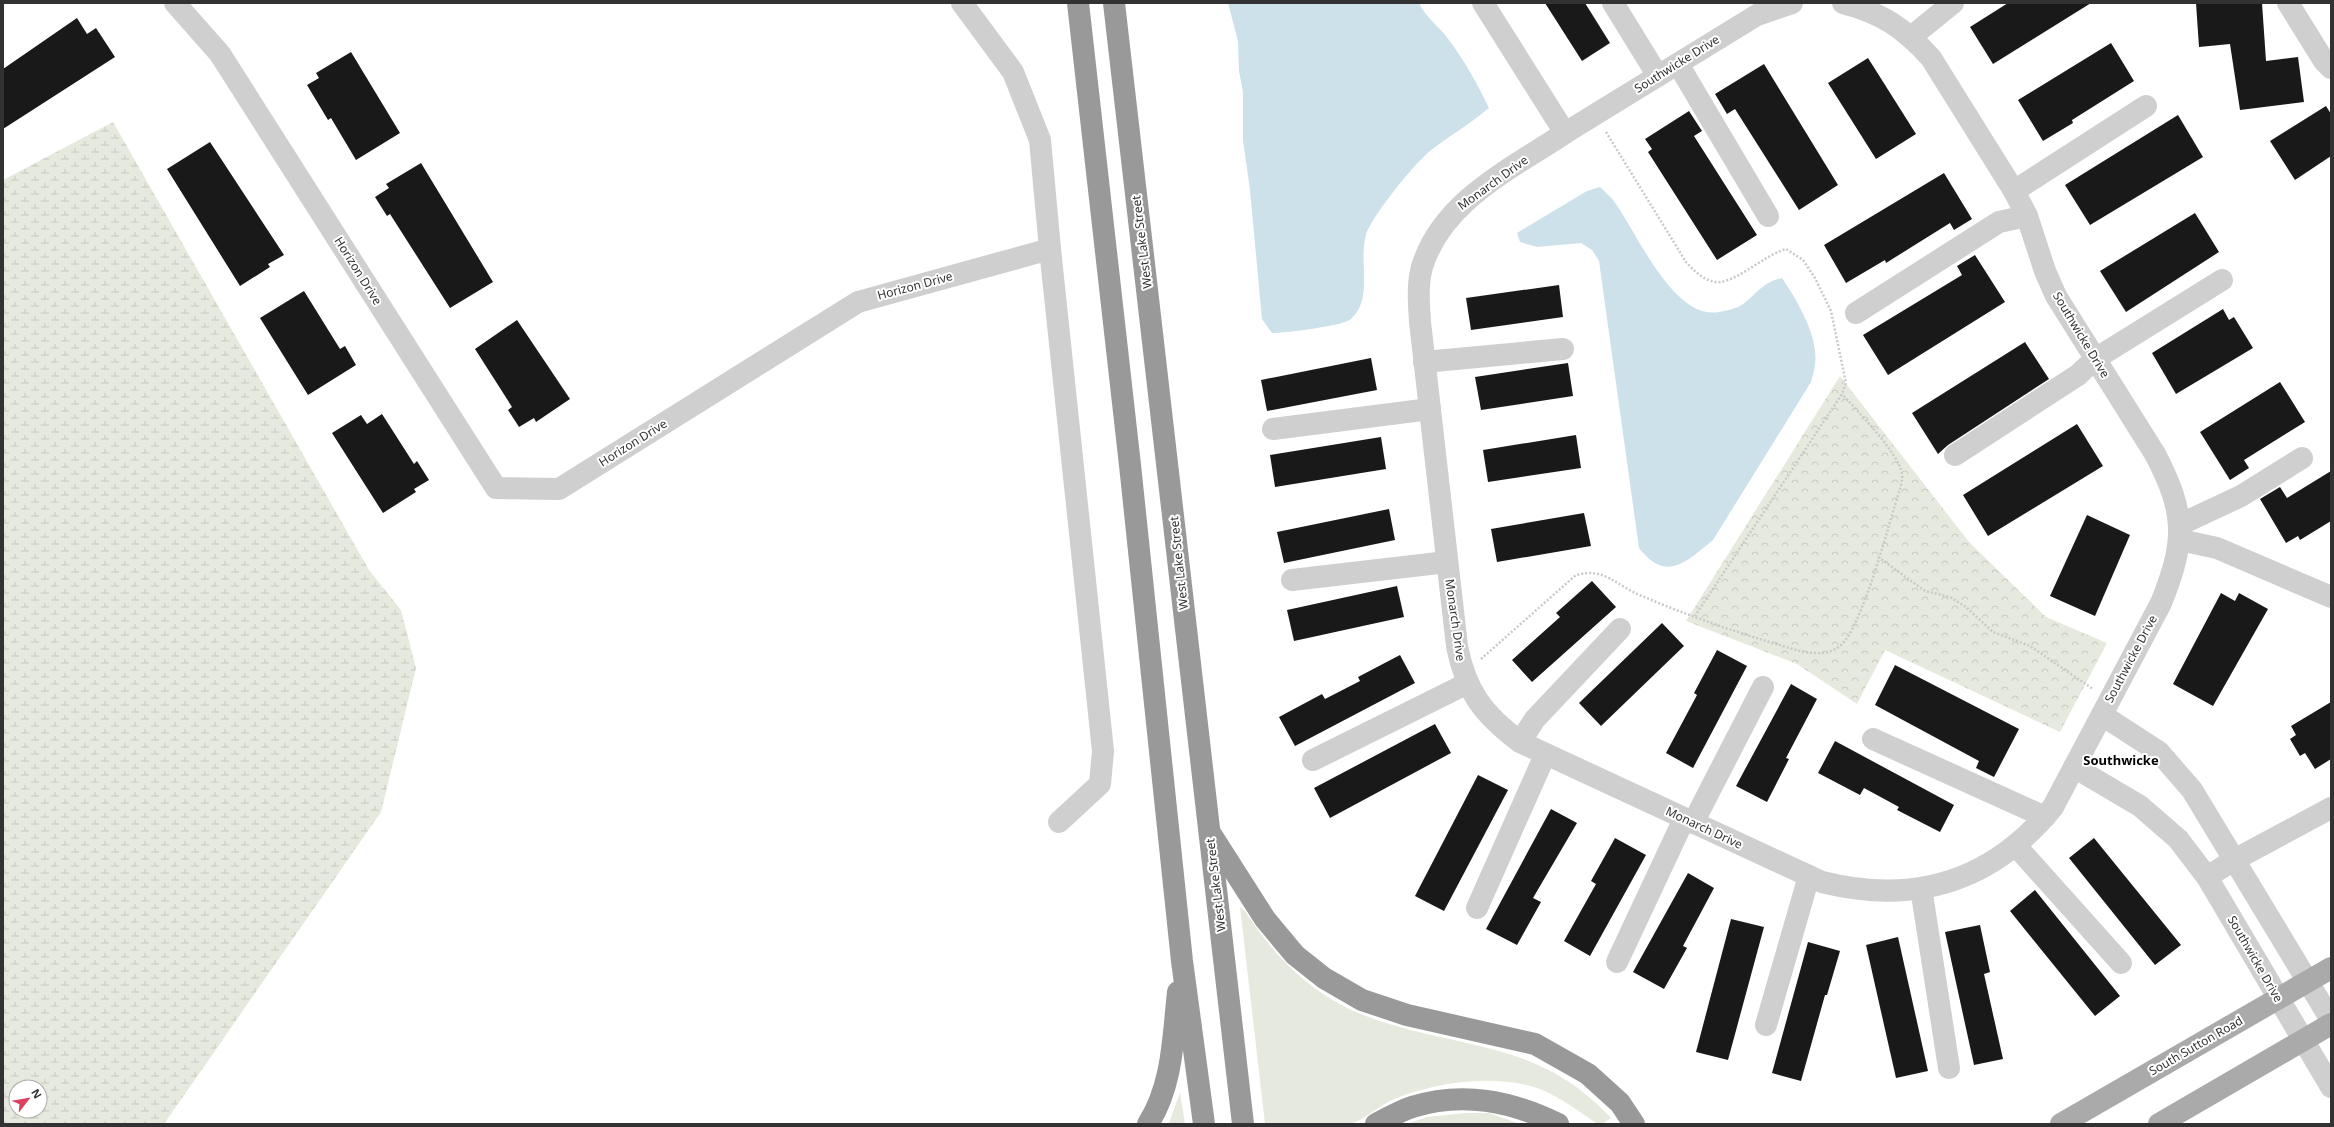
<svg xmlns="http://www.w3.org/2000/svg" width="2334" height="1127" font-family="'Noto Sans',sans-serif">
  <defs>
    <pattern id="wetland-marsh" width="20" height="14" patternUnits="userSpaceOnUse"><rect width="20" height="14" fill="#e6eade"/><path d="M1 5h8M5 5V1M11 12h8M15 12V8" fill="none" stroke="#c6c9bf"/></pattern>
    <pattern id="park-crowns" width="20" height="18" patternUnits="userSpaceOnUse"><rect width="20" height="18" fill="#e6eade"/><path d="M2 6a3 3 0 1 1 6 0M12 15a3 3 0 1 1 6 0" fill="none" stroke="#c6c9bf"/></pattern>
  </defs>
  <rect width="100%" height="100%" fill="#fff"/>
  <!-- grass -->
  <g fill="#e6eade">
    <path d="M1240 907 1245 911C1274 957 1315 997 1366 1016 1459 1051 1537 1038 1611 1118L1602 1124H1597C1582 1113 1566 1102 1549 1093 1505 1072 1440 1081 1397 1098 1381 1104 1368 1117 1353 1123 1343 1127 1280 1124 1265 1124Z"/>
    <path d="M1180 1093 1185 1124H1168L1170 1120Z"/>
    <path d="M1466 1113H1489L1520 1124H1407L1427 1117Z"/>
  </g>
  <!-- wetland -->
  <path fill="url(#wetland-marsh)" fill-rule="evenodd" d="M113 122 369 570 401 610 416 668 381 812 164 1124H3V180ZM16 1087H40V1111H16Z"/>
  <!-- park -->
  <path fill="url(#park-crowns)" d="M1840 376 1969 542 2046 617 2107 643 2060 732 1885 650 1857 704 1797 664 1686 621Z"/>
  <!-- water -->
  <g fill="#cce1e9">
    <path d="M1228 3H1419C1425 16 1437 25 1446 36 1463 58 1477 83 1489 108 1470 124 1449 136 1430 151 1415 163 1371 217 1366 235 1358 263 1374 297 1351 319 1344 326 1284 333 1272 333L1262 319 1250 190 1243 140V92L1239 71 1238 41Z"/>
    <path d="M1600 187C1604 191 1609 195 1613 200 1636 230 1673 321 1719 312 1725 311 1734 309 1740 306 1756 296 1761 282 1782 278 1797 300 1819 337 1815 364 1815 370 1812 376 1811 382L1713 540C1686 562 1666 583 1639 548L1599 261 1592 250 1581 243 1537 247 1520 242 1517 233 1587 191Z"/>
  </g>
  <!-- building -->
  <g fill="#191919">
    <path d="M1545 3H1585L1610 43 1582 61Z"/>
    <path d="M2008 3H2091L1993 64 1970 27Z"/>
    <path d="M2196 3H2262L2266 61 2298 57 2304 102 2240 110 2230 44 2199 47Z"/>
    <path d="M77 18 87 34 96 28 115 57 3 129V69Z"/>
    <path d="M2111 43 2134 81 2072 120 2073 123 2043 141 2018 100Z"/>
    <path d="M351 52 400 133 356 160 331 118 328 120 307 85 319 78 316 73Z"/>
    <path d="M1868 58 1916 134 1876 159 1828 83Z"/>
    <path d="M1764 64 1838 185 1799 210 1735 109 1727 114 1715 94Z"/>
    <path d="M2326 106 2331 114V156L2295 180 2270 141Z"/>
    <path d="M1689 111 1702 131 1694 136 1757 235 1717 260 1648 152 1652 149 1645 139Z"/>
    <path d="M2178 115 2203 157 2090 225 2065 185Z"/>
    <path d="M210 142 284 255 268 264 270 267 240 286 167 169Z"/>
    <path d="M421 163 493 282 450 308 390 214 387 216 375 197 389 188 386 184Z"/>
    <path d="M1944 173 1972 219 1954 230 1950 223 1886 263 1885 260 1846 283 1824 245Z"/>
    <path d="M2195 213 2219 252 2126 312 2100 271Z"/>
    <path d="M1975 255 2005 302 1888 375 1863 335 1962 275 1957 266Z"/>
    <path d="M1559 285 1563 317 1471 330 1466 298Z"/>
    <path d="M304 291 340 349 345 346 356 365 308 395 260 318Z"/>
    <path d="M2223 309 2229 320 2234 317 2253 348 2176 394 2152 353Z"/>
    <path d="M517 320 570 399 536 422 534 418 519 427 508 410 512 407 475 349Z"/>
    <path d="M2025 342 2049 379 1948 445 1938 454 1912 413Z"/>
    <path d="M1371 358 1377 390 1267 411 1261 380Z"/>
    <path d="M1568 363 1573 396 1481 410 1475 377Z"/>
    <path d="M2280 382 2305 422 2244 460 2249 468 2230 480 2200 432Z"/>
    <path d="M382 414 414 464 417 461 429 480 414 489 416 492 383 513 332 433 361 415 367 424Z"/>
    <path d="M2077 424 2103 466 1988 536 1963 495Z"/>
    <path d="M1576 435 1581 468 1488 482 1483 450Z"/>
    <path d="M1381 437 1386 469 1275 487 1270 455Z"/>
    <path d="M2331 471V521L2300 540 2298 536 2286 543 2260 499 2280 487 2287 498Z"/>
    <path d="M1389 509 1395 540 1284 563 1277 532Z"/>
    <path d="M1584 513 1591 546 1497 562 1491 529Z"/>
    <path d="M2087 515 2130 535 2095 616 2050 596Z"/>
    <path d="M1592 581 1616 607 1532 682 1512 660 1560 617 1556 613Z"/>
    <path d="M1397 586 1404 617 1294 641 1287 610Z"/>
    <path d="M2221 593 2235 601 2239 593 2268 609 2213 706 2173 684Z"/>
    <path d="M1662 623 1684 646 1601 726 1579 703Z"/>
    <path d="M1717 650 1747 666 1693 768 1666 753 1697 695 1694 693Z"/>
    <path d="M1400 655 1415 683 1295 746 1279 717 1322 694 1325 699 1360 681 1358 677Z"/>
    <path d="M1895 665 2019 729 1994 777 1976 768 1979 761 1875 705Z"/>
    <path d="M1791 684 1817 699 1786 758 1789 759 1767 802 1736 786Z"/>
    <path d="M2331 702V759L2315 769 2305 753 2300 756 2290 739 2296 735 2291 726Z"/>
    <path d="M1435 724 1451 753 1330 818 1314 788Z"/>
    <path d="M1835 741 1954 805 1940 832 1897 810 1899 807 1864 788 1860 795 1818 773Z"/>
    <path d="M1478 775 1508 790 1444 911 1415 896Z"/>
    <path d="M1551 809 1577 823 1533 898 1541 902 1517 945 1486 929Z"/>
    <path d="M1615 838 1646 855 1590 956 1564 941 1596 884 1591 881Z"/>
    <path d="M2094 838 2181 945 2155 965 2069 858Z"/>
    <path d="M1688 873 1714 888 1683 946 1687 948 1664 989 1633 972Z"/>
    <path d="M2035 890 2120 996 2095 1016 2010 911Z"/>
    <path d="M1731 919 1764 927 1728 1060 1696 1052Z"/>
    <path d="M1980 925 1990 972 1984 974 2003 1059 1974 1065 1945 932Z"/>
    <path d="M1898 937 1928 1071 1896 1078 1866 945Z"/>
    <path d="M1808 942 1840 951 1827 995H1825L1801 1081 1772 1073Z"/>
  </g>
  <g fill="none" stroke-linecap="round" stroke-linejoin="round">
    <!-- path -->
    <g stroke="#c9c9c9" stroke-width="2.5" stroke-dasharray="2 2" stroke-linecap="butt">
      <path d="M1606 132 1686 262C1694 271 1706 283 1720 282 1739 280 1765 255 1786 249L1803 260 1815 278 1831 311 1846 383 1842 394 1695 616"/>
      <path d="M1878 557 1925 591 1950 597 1966 607 1993 632 2030 646 2093 689"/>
      <path d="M1481 659 1576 575C1606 567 1616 586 1642 596 1684 614 1729 630 1773 643 1787 647 1802 653 1817 653 1825 654 1833 651 1840 646 1863 627 1889 522 1900 489 1901 484 1903 478 1902 474 1900 454 1856 410 1842 394"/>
    </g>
    <!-- minor -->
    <g stroke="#cfcfcf" stroke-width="22">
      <path d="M175 3 220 54 496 488 559 489 858 302 1050 249 1040 140 1013 72 962 3"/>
      <path d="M1483 3 1565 133C1511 169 1442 201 1422 267 1417 285 1419 304 1420 322L1457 646C1466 692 1483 714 1520 742L1822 882C1914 905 1992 882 2053 807L2161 603C2186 541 2186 513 2155 454L2056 296 2045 271 2027 216 2014 191 1931 58C1904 28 1882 13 1843 3"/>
      <path d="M1613 3 1658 76"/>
      <path d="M2288 3 2324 61 2331 68"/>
      <path d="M1911 37 1953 3"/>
      <path d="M1678 64 1768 216"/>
      <path d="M1565 133 1757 15 1792 3"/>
      <path d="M2014 191 2146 106"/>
      <path d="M1050 249 1103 751 1100 784 1059 822"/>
      <path d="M1856 313 1999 222 2027 216"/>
      <path d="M1424 362 1563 349"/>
      <path d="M1273 429 1430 409"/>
      <path d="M1955 455 2078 375 2095 359 2222 280"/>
      <path d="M2179 525 2241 496 2302 458"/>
      <path d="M2180 540 2217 548 2331 597"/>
      <path d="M1292 580 1447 562"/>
      <path d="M2102 715 2159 752 2192 790 2331 1020"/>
      <path d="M1873 739 2045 817"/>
      <path d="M1520 742 1535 719 1620 629"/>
      <path d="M1313 760 1468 683"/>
      <path d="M2074 767 2140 806 2178 839 2207 877 2331 1087"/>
      <path d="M1693 823 1763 687"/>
      <path d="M2016 846 2121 963"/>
      <path d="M2207 877 2234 860 2331 808"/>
      <path d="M1921 888 1949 1068"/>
      <path d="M1477 908 1545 755"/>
      <path d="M1617 962 1684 819"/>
      <path d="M1766 1025 1809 876"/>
    </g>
    <!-- major -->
    <g stroke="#aaa" stroke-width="22">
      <path d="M2061 1124 2331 968"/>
      <path d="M2159 1124 2331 1024"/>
    </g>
    <!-- highway -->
    <g stroke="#999" stroke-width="22">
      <path d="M1078 3 1130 465 1182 961 1204 1124"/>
      <path d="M1114 3 1243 1124"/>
      <path d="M1212 836 1265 919 1295 955 1324 978 1362 1000 1407 1015 1535 1044 1588 1074 1620 1103 1634 1124"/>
      <path d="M1148 1124C1173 1085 1173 1037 1178 992"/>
      <path d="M1376 1124C1388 1118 1400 1111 1412 1107 1463 1091 1511 1101 1558 1124"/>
    </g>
  </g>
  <g text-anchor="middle" stroke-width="4" stroke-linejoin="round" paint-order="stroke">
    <!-- street labels -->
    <g font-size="12" fill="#323232" stroke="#fff">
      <text transform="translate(1677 64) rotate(-32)" y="4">Southwicke Drive</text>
      <text transform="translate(1493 183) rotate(-36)" y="4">Monarch Drive</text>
      <text transform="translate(1142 242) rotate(-97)" y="4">West Lake Street</text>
      <text transform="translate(358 271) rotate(58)" y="4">Horizon Drive</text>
      <text transform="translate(915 286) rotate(-15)" y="4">Horizon Drive</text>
      <text transform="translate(2081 335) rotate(59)" y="4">Southwicke Drive</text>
      <text transform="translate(633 443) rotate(-32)" y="4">Horizon Drive</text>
      <text transform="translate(1179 563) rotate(-96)" y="4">West Lake Street</text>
      <text transform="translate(1455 620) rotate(82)" y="4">Monarch Drive</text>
      <text transform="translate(2131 659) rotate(-62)" y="4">Southwicke Drive</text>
      <text transform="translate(1704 828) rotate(25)" y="4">Monarch Drive</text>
      <text transform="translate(1216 885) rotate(-97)" y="4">West Lake Street</text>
      <text transform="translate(2255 959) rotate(60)" y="4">Southwicke Drive</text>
      <text transform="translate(2196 1046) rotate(-30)" y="4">South Sutton Road</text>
    </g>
    <!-- neighbourhood labels -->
    <g font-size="13" font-weight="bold" fill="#000" stroke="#fff">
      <text x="2121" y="765">Southwicke</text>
    </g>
  </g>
  <!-- border -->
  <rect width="2334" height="1127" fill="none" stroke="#323232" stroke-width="8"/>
  <!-- north arrow -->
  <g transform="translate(28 1099) rotate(59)"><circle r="19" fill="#ffffff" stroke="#adadad"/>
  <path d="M0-3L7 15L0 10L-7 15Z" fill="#db425e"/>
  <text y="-6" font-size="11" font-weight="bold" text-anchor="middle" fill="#323232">N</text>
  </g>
</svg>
